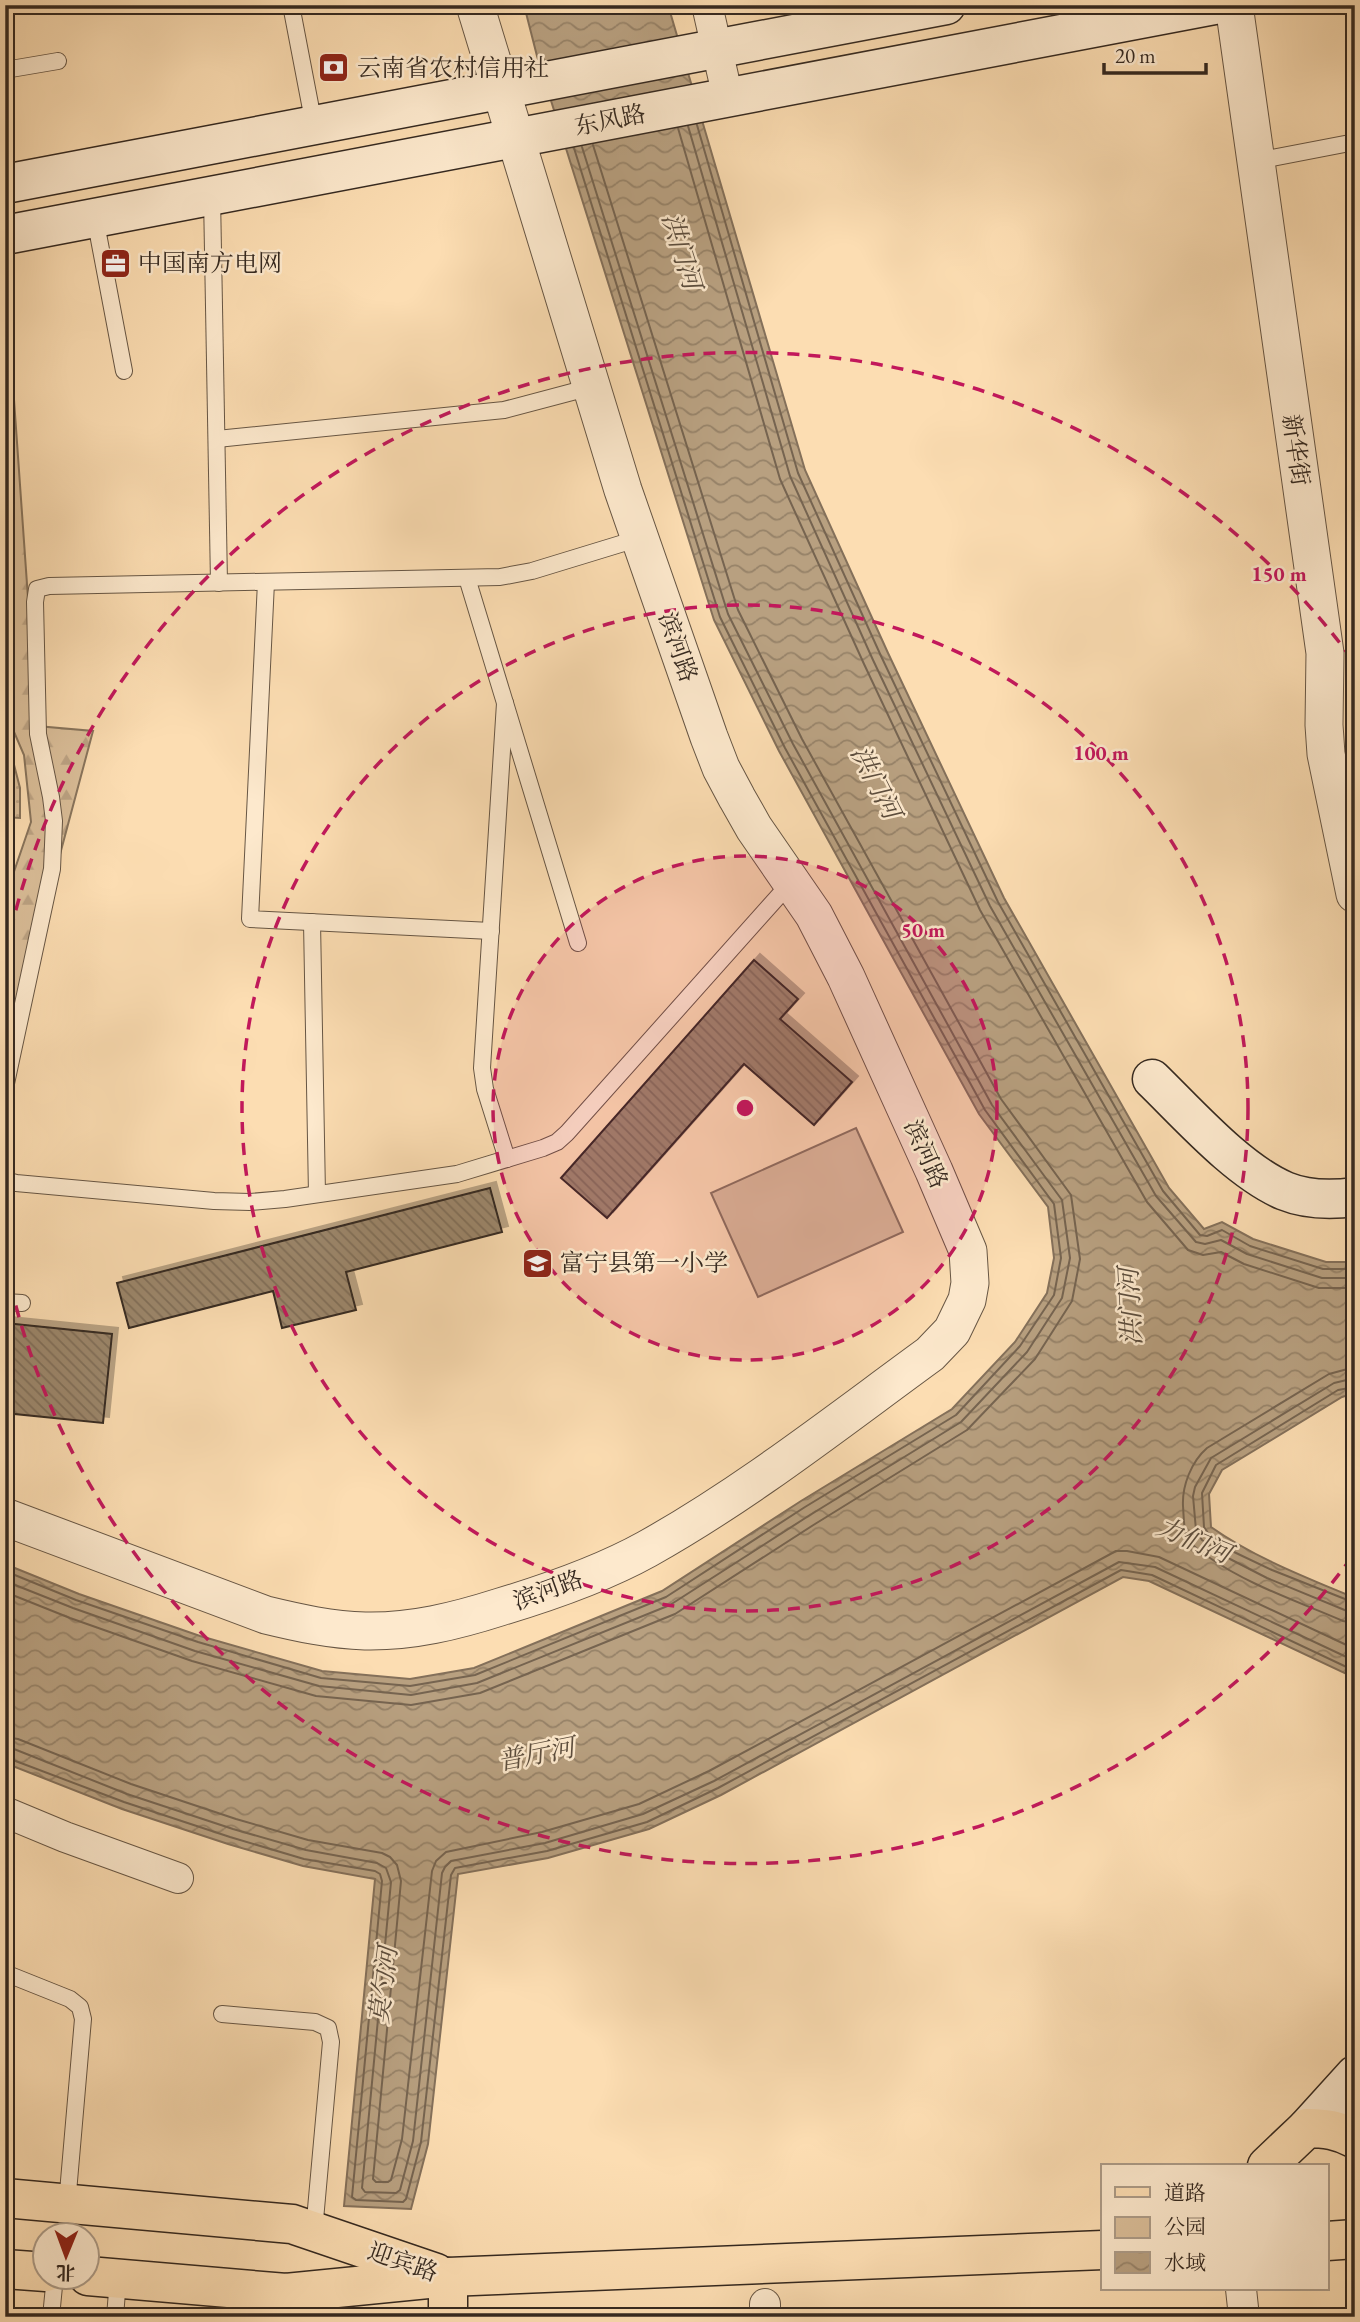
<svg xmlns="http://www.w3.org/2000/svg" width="1360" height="2322" font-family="'EB Garamond','Noto Serif SC',serif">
  <defs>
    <pattern id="grass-dots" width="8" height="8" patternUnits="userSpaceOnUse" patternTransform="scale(1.75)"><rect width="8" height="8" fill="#dabe99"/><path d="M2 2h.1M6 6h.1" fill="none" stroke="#bca384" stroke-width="1.8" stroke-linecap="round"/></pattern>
    <pattern id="forest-firs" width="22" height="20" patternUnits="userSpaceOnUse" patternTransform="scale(1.75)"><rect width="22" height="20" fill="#dabe99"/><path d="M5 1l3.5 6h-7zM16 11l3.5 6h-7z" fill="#bca384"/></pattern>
    <pattern id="water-waves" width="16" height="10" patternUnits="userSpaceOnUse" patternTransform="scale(1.75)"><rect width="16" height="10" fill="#b8a080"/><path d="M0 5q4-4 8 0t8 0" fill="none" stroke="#968268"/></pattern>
    <pattern id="building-back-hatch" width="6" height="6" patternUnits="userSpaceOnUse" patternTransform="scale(1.75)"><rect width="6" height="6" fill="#9c876c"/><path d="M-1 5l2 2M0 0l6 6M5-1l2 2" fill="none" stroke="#806e58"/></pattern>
    <filter id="shadow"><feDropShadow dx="6" dy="-6" stdDeviation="0" flood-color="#0004"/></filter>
  </defs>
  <rect width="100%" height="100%" fill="#fcddb2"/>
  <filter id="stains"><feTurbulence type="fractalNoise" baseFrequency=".00286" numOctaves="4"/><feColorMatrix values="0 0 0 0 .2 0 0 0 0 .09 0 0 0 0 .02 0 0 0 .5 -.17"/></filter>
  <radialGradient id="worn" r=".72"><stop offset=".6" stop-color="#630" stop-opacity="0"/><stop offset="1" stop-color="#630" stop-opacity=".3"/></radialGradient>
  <!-- grass -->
  <path fill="url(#grass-dots)" stroke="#88745c" stroke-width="2" d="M5 730 20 788V818L5 817Z"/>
  <!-- forest -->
  <path fill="url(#forest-firs)" stroke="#88745c" stroke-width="2" d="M5 272 37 726 93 731 5 1060V898L31 822 24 755 5 711Z"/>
  <!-- park -->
  <path fill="#dabe99" stroke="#88745c" stroke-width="2" d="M856 1128 903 1232 758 1297 711 1193Z"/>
  <!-- water -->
  <path fill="url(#water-waves)" stroke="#84705a" stroke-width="2" d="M524 5H668L805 470 888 653 1004 898 1169 1188 1204 1229 1222 1222 1253 1239 1326 1262H1355V1393L1342 1397 1222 1470 1209 1494 1211 1527C1255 1558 1305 1577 1355 1598V1678L1149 1581 1123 1577 721 1795 649 1829 548 1858 458 1874 428 2144 411 2209 344 2206 375 1879 303 1866 228 1844 122 1809 5 1763V1564L79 1594 200 1636 322 1671 410 1679 474 1668 662 1591 801 1501 952 1409 1015 1342 1047 1293 1054 1258 1048 1207 979 1114 779 751 714 620 537 56Z"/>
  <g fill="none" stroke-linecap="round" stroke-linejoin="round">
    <!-- shore -->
    <g stroke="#766450" stroke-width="2">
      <path d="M697 125 798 473 881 656 998 902 1163 1191 1200 1235 1207 1236 1222 1230 1250 1246 1323 1269H1355"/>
      <path d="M688 126 790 476 873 660 990 906 1156 1196 1196 1242 1205 1244 1221 1240 1247 1254 1322 1278H1355"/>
      <path d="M678 128 780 479 864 664 980 910 1147 1202 1188 1250 1203 1255 1221 1252 1244 1264 1319 1288H1355"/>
      <path d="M1355 1367 1329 1374 1207 1448C1191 1462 1182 1486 1183 1506 1184 1518 1183 1532 1190 1542 1195 1548 1201 1552 1207 1556 1248 1585 1297 1601 1343 1621L1355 1623"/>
      <path d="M1355 1378 1334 1383 1211 1458 1195 1487 1193 1496 1196 1530 1202 1540 1230 1559 1267 1578 1347 1611 1355 1612"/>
      <path d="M1355 1387 1338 1390 1216 1465 1202 1493 1204 1527 1208 1533 1234 1552 1272 1570 1355 1603"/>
      <path d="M5 1571 76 1600 198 1642 321 1678 410 1686 475 1675 666 1597 805 1507 956 1415 1020 1346 1054 1295 1061 1258 1054 1204 985 1110 785 748 720 617 574 148"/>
      <path d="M5 1581 73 1608 195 1651 319 1686 411 1695 477 1683 670 1605 810 1515 961 1422 1027 1352 1062 1298 1070 1258 1062 1200 992 1105 793 744 728 614 582 147"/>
      <path d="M5 1592 70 1618 192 1661 316 1696 411 1705 480 1693 675 1614 815 1524 967 1430 1035 1359 1072 1301 1080 1259 1071 1195 1001 1099 802 739 738 610 593 145"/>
      <path d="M5 1737 18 1739 131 1784 236 1819 308 1840 382 1853 390 1857 397 1865 401 1881 373 2179 376 2182H388L391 2180 402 2139 432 1871 436 1861 446 1852 542 1832 639 1804 709 1771 1116 1551H1127L1159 1557 1355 1649"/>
      <path d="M5 1748 14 1749 127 1794 233 1829 306 1850 377 1863 386 1868 391 1882 362 2188 365 2192 396 2193 400 2190 413 2141 442 1873 445 1867 451 1861 545 1843 643 1814 714 1781 1119 1562 1155 1567 1355 1661"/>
      <path d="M5 1757 124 1802 230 1837 304 1859 375 1871 380 1874 382 1881 352 2197 356 2200 403 2202 406 2199 421 2142 451 1875 455 1868 547 1851 647 1822 718 1788 1121 1570 1152 1575 1355 1671"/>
    </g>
  </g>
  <!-- building -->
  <g fill="url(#building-back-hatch)" stroke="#352920" stroke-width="2" filter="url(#shadow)">
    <path d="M754 960 798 999 780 1019 852 1082 814 1125 744 1064 607 1218 561 1178Z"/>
    <path d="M490 1188 502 1232 346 1272 356 1310 282 1328 273 1291 129 1328 117 1283Z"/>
    <path d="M5 1323 112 1334 103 1423 5 1413Z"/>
  </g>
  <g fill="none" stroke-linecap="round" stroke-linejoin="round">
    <defs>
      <g id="service">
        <path d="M291 5 314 125"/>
        <path d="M5 70 58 61"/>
        <path d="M1256 161 1355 142"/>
        <path d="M212 196 219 583"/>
        <path d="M95 218 124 371"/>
        <path d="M217 439 504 410 591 387"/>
        <path d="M467 578 578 943"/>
        <path d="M266 582 250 919 491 931"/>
        <path d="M505 703 482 1068 485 1089 507 1159"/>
        <path d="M312 922 317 1194"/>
        <path d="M5 1088 52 869 54 821 51 797 38 734 35 602 37 589 49 586 500 577 532 571 640 538"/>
        <path d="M5 1180 16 1183 214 1201 250 1202 285 1199 457 1174 543 1148 557 1142 567 1133 792 881"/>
        <path d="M5 1302 22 1303"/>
        <path d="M5 1973 70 1999 80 2007 83 2019 67 2204"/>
        <path d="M222 2014 315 2022 328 2028 331 2042 314 2231"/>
        <path d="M51 2317 55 2276"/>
        <path d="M115 2317 118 2279"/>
      </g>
      <g id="minor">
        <path d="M707 5 728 98"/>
        <path d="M5 1812 65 1837 178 1878"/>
        <path d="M1241 2289 1244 2317"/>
        <path d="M765 2304V2317"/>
      </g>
      <g id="tertiary">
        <path d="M1234 5 1325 653 1324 725 1326 754 1355 894"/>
        <path d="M5 1517 266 1615C299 1623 331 1630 365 1631 412 1632 456 1621 500 1607 550 1592 602 1574 647 1549 747 1493 838 1421 930 1354L952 1331 967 1300 970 1283 968 1251 934 1171 846 977 814 915 754 828 737 798 721 768 709 737 623 490 475 5"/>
      </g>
      <g id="secondary">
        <path d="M5 184 946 5"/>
        <path d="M5 235 1214 5"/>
        <path d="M1152 1079C1189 1115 1238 1171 1285 1191 1307 1200 1332 1200 1355 1197"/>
        <path d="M1307 2128 1355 2075"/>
      </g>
      <g id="primary">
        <path d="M1267 2166 1307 2128C1325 2128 1339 2130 1355 2139"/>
        <path d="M5 2198 292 2224 436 2273"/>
        <path d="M1327 2241 1355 2239"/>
        <path d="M5 2269 46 2272"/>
        <path d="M88 2276 286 2293 448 2277 1103 2250"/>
        <path d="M448 2317V2277"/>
      </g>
    </defs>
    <!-- service casing -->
    <use href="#service" stroke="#675644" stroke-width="18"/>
    <!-- minor casing -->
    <use href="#minor" stroke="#675644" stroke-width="32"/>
    <!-- tertiary casing -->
    <use href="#tertiary" stroke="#675644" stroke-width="39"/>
    <!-- secondary casing -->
    <use href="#secondary" stroke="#352920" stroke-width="41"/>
    <!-- primary casing -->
    <use href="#primary" stroke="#352920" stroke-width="41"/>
    <!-- service -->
    <use href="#service" stroke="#fde9cd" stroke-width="16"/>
    <!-- minor -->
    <use href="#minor" stroke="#fde9cd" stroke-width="30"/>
    <!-- tertiary -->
    <use href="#tertiary" stroke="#fde9cd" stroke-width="37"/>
    <!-- secondary -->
    <use href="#secondary" stroke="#fde9cd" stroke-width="38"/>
    <!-- primary -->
    <use href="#primary" stroke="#fcddb2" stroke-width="38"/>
  </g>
  <!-- distance rings -->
  <circle cx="745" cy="1108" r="252" fill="#c2185b" fill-opacity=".12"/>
  <g fill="none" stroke="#c2185b" stroke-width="3.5" stroke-dasharray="12 9">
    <circle cx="745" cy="1108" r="252"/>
    <circle cx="745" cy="1108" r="503"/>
    <path d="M1352 1557A755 755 0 0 1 6 1265M6 951A755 755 0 0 1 1352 659"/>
  </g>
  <!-- icons -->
  <defs>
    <symbol id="bank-square" viewBox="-11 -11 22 22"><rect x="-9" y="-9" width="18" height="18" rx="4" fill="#8f2418" stroke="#fde9cd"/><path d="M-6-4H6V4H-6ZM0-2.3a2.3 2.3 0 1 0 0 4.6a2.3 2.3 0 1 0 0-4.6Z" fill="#fff"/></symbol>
    <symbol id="office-square" viewBox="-11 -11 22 22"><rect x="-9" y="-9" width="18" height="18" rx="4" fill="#8f2418" stroke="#fde9cd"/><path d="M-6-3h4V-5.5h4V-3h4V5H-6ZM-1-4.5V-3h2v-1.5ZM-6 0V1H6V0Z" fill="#fff"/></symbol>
    <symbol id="school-square" viewBox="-11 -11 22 22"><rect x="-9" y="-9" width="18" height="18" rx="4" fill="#8f2418" stroke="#fde9cd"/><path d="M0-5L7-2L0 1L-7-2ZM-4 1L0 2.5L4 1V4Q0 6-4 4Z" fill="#fff"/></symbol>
  </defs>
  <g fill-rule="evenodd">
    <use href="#bank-square" x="316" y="50" width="35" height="35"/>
    <use href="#office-square" x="98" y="246" width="35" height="35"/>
    <use href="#school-square" x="520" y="1246" width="35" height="35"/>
  </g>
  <g text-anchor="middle" stroke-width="5" stroke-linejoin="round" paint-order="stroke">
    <!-- poi labels -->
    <g font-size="24" fill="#352920" stroke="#fde9cd" text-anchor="start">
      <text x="357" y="76">云南省农村信用社</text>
      <text x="138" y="271">中国南方电网</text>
      <text x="560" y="1271">富宁县第一小学</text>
    </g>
    <!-- street labels -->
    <g font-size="24" fill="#352920" stroke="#fde9cd">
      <text transform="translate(610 120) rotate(-11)" y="8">东风路</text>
      <text transform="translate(1296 450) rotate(82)" y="8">新华街</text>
      <text transform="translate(678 647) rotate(71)" y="8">滨河路</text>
      <text transform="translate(926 1154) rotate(66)" y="8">滨河路</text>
      <text transform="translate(548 1590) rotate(-20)" y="8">滨河路</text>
      <text transform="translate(403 2262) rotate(19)" y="8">迎宾路</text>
    </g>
    <!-- water labels -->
    <g font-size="26" font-style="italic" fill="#5c4d3d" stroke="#fde9cd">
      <text transform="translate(682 251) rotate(73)" y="9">洪门河</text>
      <text transform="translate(876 782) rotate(63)" y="9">洪门河</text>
      <text transform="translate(1130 1307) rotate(-93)" y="9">洪门河</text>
      <text transform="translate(1194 1540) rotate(23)" y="9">力们河</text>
      <text transform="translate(536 1754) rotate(-11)" y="9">普厅河</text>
      <text transform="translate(383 1985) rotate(-83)" y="9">莫勺河</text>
    </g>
  </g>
  <circle cx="745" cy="1108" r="10" fill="#c2185b" stroke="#fde9cd" stroke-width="3.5"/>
  <g font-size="21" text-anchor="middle" font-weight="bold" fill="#c2185b" stroke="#fde9cd" stroke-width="5" stroke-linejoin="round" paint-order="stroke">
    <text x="1279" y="581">150 m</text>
    <text x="1101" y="760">100 m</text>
    <text x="923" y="937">50 m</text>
  </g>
  <!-- margin -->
  <rect width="1360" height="2322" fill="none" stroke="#fcddb2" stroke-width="28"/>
  <rect x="7" y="7" width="1346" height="2308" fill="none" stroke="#352920" stroke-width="3.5"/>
  <rect x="14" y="14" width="1332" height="2294" fill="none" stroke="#352920" stroke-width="2"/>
  <!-- legend -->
  <rect x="1101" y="2164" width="228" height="126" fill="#fde9cd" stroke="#ad9c88" stroke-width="2"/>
  <rect x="1115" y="2187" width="35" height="10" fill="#fcddb2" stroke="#ad9c88" stroke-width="2"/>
  <text x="1164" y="2200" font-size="21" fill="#352920">道路</text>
  <rect x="1115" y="2217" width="35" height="21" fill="#dabe99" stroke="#ad9c88" stroke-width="2"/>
  <text x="1164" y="2234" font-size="21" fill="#352920">公园</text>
  <rect x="1115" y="2252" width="35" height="21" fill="url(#water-waves)" stroke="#ad9c88" stroke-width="2"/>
  <text x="1164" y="2270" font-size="21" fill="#352920">水域</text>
  <!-- north arrow -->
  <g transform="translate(66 2256) rotate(181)"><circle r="33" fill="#fde9cd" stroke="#ad9c88" stroke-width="2"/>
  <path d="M0-5L12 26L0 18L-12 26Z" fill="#8f2418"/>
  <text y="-10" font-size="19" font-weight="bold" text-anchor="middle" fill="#352920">北</text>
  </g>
  <!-- scale -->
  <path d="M1104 63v10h102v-10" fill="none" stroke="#352920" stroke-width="3.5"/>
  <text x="1115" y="63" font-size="21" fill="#352920" stroke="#fde9cd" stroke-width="5" paint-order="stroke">20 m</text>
  <rect width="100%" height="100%" filter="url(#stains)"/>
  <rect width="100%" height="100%" fill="url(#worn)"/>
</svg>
